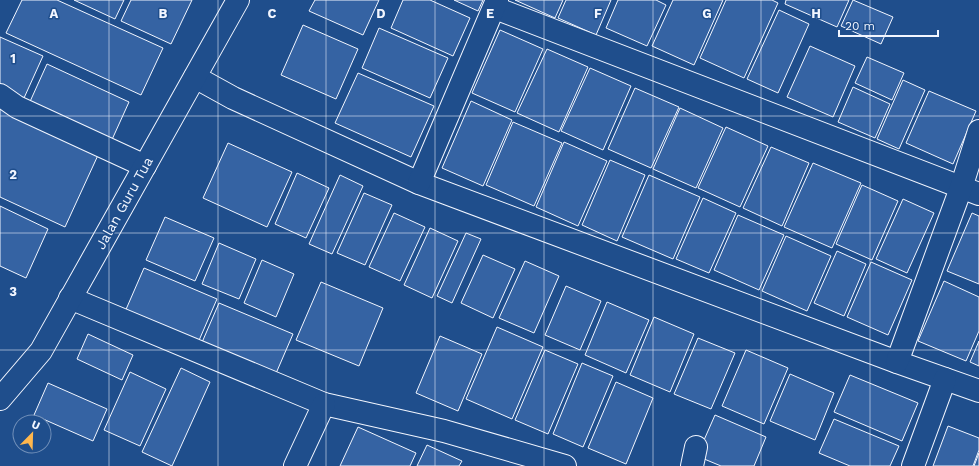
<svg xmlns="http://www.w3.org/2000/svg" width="979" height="466" font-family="'Work Sans',sans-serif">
  <rect width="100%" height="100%" fill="#1f4e8c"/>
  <!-- building -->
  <g fill="#3563a3" stroke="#f2f6ff">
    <path d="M22 0H57L163 48 141 95 6 33Z"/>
    <path d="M74 0H124L115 19Z"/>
    <path d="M131 0H192L171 44 121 21Z"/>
    <path d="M315 0H379L363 35 309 11Z"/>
    <path d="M403 0H430L470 18 453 56 391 28Z"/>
    <path d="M454 0H483L478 11Z"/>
    <path d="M515 0H563L555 18Z"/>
    <path d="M566 0H611L596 35 558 18Z"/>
    <path d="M618 0H656L666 5 647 46 606 28Z"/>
    <path d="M673 0H723L694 65 652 46Z"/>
    <path d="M726 0H772L778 3 744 78 700 58Z"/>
    <path d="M786 0H849L837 27 785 4Z"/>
    <path d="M853 0 893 17 881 44 841 26Z"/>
    <path d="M779 10 809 24 778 93 747 79Z"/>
    <path d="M303 25 358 49 336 99 281 75Z"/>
    <path d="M379 28 448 58 430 98 362 68Z"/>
    <path d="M500 30 543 49 515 112 472 93Z"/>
    <path d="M0 37 43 56 24 98 0 87Z"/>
    <path d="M810 46 855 66 833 117 787 97Z"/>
    <path d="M547 49 588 67 559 132 517 113Z"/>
    <path d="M867 57 904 73 892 100 855 83Z"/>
    <path d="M47 64 129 102 110 144 28 106Z"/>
    <path d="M590 68 631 86 603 150 561 131Z"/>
    <path d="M358 73 434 106 411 157 335 123Z"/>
    <path d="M903 80 925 90 899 149 877 139Z"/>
    <path d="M853 87 890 104 875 138 838 122Z"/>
    <path d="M635 88 679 107 651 168 608 149Z"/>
    <path d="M929 91 976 111 953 164 906 143Z"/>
    <path d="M471 101 512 120 483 186 442 168Z"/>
    <path d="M0 107 99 153 65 227 0 197Z"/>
    <path d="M680 108 723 128 696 188 653 169Z"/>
    <path d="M513 122 562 143 534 206 486 185Z"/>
    <path d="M726 127 768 146 740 207 698 188Z"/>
    <path d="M564 142 607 161 578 226 536 207Z"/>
    <path d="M228 143 292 172 267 227 203 198Z"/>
    <path d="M771 147 809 163 782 226 743 208Z"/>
    <path d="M610 160 645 175 617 241 582 225Z"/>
    <path d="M813 163 861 183 832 248 784 227Z"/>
    <path d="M297 173 329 188 306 238 275 224Z"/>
    <path d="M340 175 363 186 332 254 309 244Z"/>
    <path d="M649 175 700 197 673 259 622 237Z"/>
    <path d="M862 185 898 201 872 260 836 244Z"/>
    <path d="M364 193 392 205 365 265 337 253Z"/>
    <path d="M703 198 736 213 709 273 676 259Z"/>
    <path d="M903 199 934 213 907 273 876 259Z"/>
    <path d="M0 206 48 229 26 278 0 266Z"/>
    <path d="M394 213 425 227 400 281 369 267Z"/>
    <path d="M972 213 979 216V284L947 271Z"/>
    <path d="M738 215 784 235 759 290 714 270Z"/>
    <path d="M165 217 214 238 195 281 146 260Z"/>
    <path d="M430 228 458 241 432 298 404 285Z"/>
    <path d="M466 233 481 239 452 303 437 296Z"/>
    <path d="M786 236 831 256 807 311 762 291Z"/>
    <path d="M219 243 256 259 239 299 202 284Z"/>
    <path d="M837 251 866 264 844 316 814 303Z"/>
    <path d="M483 255 515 269 493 318 461 303Z"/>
    <path d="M262 260 294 274 276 317 244 303Z"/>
    <path d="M525 261 559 276 534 333 499 318Z"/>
    <path d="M871 262 912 280 888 335 847 317Z"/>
    <path d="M144 268 217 299 197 345 124 314Z"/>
    <path d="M944 281 979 297V331L966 361 918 341Z"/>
    <path d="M321 282 383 308 359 366 296 340Z"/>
    <path d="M566 286 601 301 580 350 545 335Z"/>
    <path d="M607 302 649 320 626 373 585 355Z"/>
    <path d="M219 303 293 334 274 378 200 347Z"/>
    <path d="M654 317 694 334 670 392 630 375Z"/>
    <path d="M497 327 543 347 512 419 466 399Z"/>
    <path d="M88 334 133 355 122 380 77 359Z"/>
    <path d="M440 336 482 354 458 411 416 393Z"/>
    <path d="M698 338 735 353 711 409 674 394Z"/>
    <path d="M979 341V366L970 362Z"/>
    <path d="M545 350 578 364 548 434 515 420Z"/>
    <path d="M746 350 788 368 764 424 722 406Z"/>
    <path d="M582 363 613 376 583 447 553 434Z"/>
    <path d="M181 368 210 382 172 466 142 452Z"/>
    <path d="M130 372 166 389 140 446 104 430Z"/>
    <path d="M790 374 834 393 815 440 770 421Z"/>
    <path d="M850 375 918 403 902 441 834 412Z"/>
    <path d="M616 382 653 398 626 464 588 448Z"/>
    <path d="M48 383 107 409 93 441 34 415Z"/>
    <path d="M715 415 766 437 754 466H721L697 456Z"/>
    <path d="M834 419 899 446 890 466H850L819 453Z"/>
    <path d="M948 426 979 438V450L973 466H933Z"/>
    <path d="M358 427 416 453 410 466H340Z"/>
    <path d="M427 445 462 461 459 466H417Z"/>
    <path d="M979 453V466H974Z"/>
  </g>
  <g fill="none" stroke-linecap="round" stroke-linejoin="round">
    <defs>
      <g id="street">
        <path d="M495 8 979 194"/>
        <path d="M195 77 233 98 419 183 897 362 979 391"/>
        <path d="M0 95 17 107 145 166"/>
        <path d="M419 183 497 0"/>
        <path d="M70 298 324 404 444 431 565 466"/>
        <path d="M897 362 961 188 979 131"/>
        <path d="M295 466 324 404"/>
        <path d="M692 466 696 447"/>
        <path d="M913 466 945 379"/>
      </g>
      <path id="secondary" d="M0 399 41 351 238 0"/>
    </defs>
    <!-- street casing -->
    <use href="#street" stroke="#f2f6ff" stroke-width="24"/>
    <!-- secondary casing -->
    <use href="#secondary" stroke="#f2f6ff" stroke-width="24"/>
    <!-- street -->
    <use href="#street" stroke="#1f4e8c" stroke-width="22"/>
    <!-- secondary -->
    <use href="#secondary" stroke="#1f4e8c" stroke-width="22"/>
  </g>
  <!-- grid -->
  <path fill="none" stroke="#f2f6ff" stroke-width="1" stroke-opacity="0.55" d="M109 0V466M218 0V466M326 0V466M435 0V466M544 0V466M653 0V466M761 0V466M870 0V466M0 116H979M0 233H979M0 350H979"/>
  <g text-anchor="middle" stroke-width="3" stroke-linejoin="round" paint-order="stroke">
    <!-- street labels -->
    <g font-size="14" fill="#f2f6ff" stroke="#1f4e8c">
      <text transform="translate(124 203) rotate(-61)" y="5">Jalan Guru Tua</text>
    </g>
  </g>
  <g font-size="13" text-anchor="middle" font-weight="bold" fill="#f2f6ff" stroke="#1f4e8c" stroke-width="3" stroke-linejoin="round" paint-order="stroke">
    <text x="54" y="18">A</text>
    <text x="163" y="18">B</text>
    <text x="272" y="18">C</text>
    <text x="381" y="18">D</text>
    <text x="490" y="18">E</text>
    <text x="598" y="18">F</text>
    <text x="707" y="18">G</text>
    <text x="816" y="18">H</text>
    <text x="13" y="63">1</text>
    <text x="13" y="179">2</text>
    <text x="13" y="296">3</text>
  </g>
  <!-- north arrow -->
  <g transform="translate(32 434) rotate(23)"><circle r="19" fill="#1f4e8c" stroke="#7391ba"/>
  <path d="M0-3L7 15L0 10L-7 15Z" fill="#ffb74d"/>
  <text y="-6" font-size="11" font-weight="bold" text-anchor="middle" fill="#f2f6ff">U</text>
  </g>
  <!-- scale -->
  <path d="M839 30v6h99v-6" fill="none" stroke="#f2f6ff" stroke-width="2"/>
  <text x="845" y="30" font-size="12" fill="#f2f6ff" stroke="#1f4e8c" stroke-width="3" paint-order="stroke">20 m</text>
</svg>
